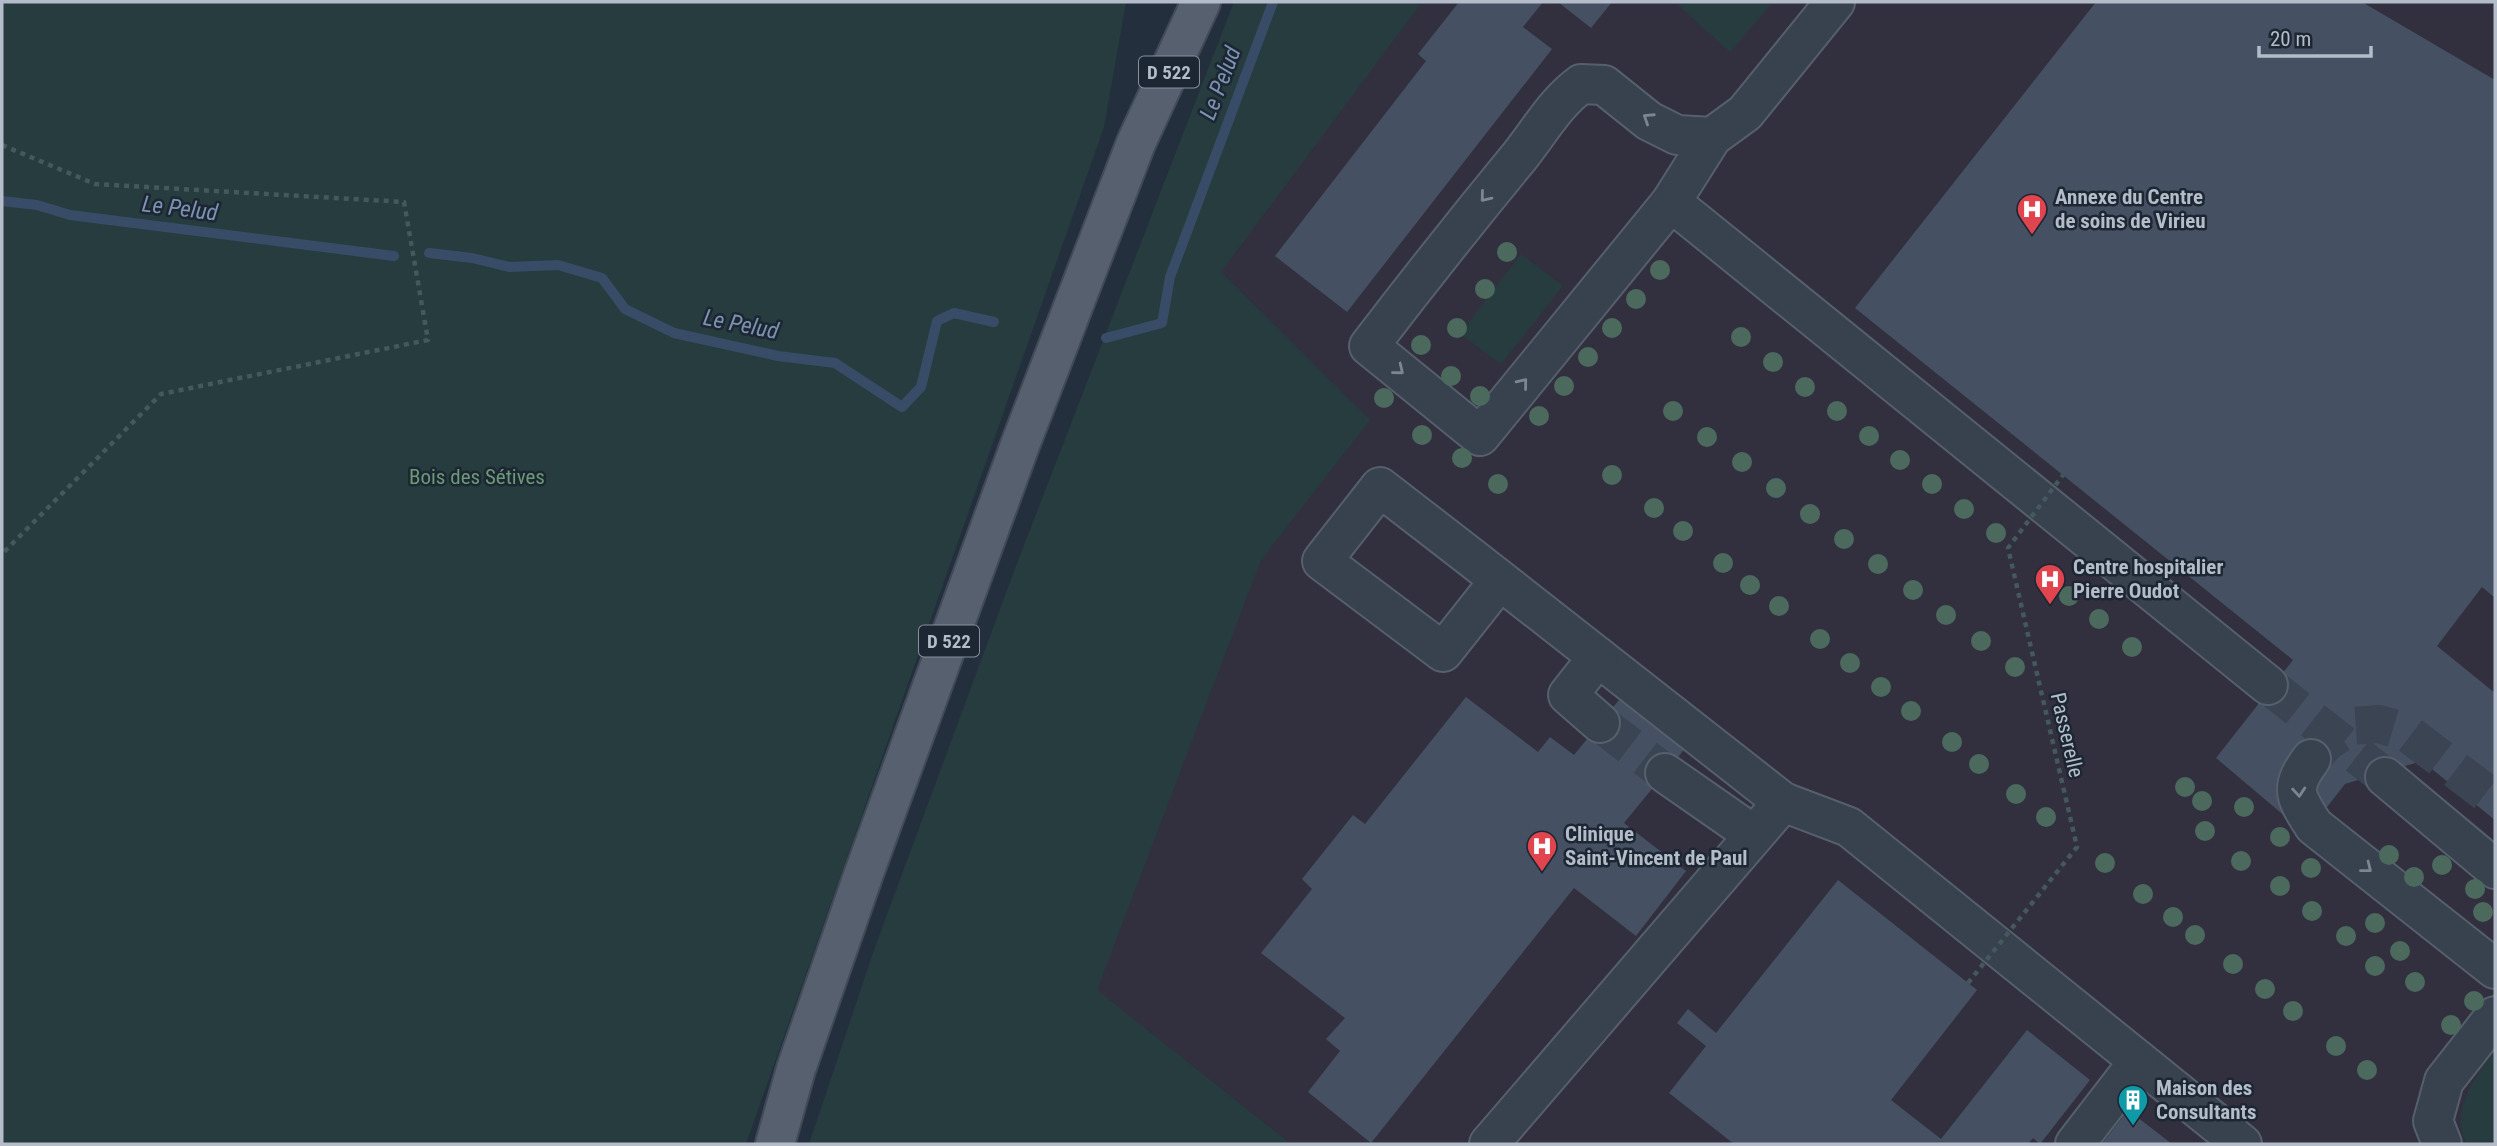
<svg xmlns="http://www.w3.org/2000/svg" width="2497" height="1146" viewBox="0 0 2497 1146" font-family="'Roboto Condensed',sans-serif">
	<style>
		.medical { fill: #32303f }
		.green { fill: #263c3f }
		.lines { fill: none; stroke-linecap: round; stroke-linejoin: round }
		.stream { stroke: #394c67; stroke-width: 10 }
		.building { fill: #455162 }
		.minor-tunnel { stroke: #3a4453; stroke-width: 38; stroke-dasharray: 38 19; stroke-linecap: butt }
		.minor-casing { stroke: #565f6c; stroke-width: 42 }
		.major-casing { stroke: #414a57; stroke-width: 42 }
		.path { stroke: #44595c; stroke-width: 4.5; stroke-dasharray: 5 5; stroke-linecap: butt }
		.minor { stroke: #38414e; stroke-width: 38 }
		.major { stroke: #56606e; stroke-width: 38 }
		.path-bridge { stroke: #44595c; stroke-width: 4.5; stroke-dasharray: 5 5; stroke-linecap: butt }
		.tree { fill: #4b6a5d }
		.oneway { stroke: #7c8592 }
		.labels { text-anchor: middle; stroke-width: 5; stroke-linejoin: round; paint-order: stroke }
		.shield { fill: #1d2633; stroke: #878f9c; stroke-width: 2 }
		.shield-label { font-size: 19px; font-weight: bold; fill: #b4bcc9 }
		.poi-label { font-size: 21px; font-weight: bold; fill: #b4bcc9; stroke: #1d2633; text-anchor: start }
		.park-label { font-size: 21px; fill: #6b9a76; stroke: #1d2633 }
		.street-label { font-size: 21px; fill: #b4bcc9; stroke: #1d2633 }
		.water-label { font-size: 23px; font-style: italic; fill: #7c92b1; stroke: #1d2633 }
	</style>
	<rect width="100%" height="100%" fill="#242f3e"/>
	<!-- medical -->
	<path class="medical" d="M1280,2H2495V1144H1291L1096,990L1195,731L1127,372Z"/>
	<!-- green -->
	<g class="green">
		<path d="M2,2H1126L1104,127L746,1144H2Z"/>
		<path d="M1234,2H1422L1221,272L1370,420L1261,560L1097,990L1291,1144H809L875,947L1016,566Z"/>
		<path d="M1675,2H1773L1730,52Z"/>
		<path d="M1521,254L1563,286L1501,364L1460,334Z"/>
		<path d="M2495,1051V1144H2467C2449,1110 2475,1078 2495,1051Z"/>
	</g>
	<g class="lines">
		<!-- stream -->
		<g class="stream">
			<path d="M2,201L37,205L70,215L394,256"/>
			<path d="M429,253L472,258L509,267L558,265L602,278L625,309L674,333L778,356L835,363L902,407L921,387L937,321L954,313L994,322"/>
			<path d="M1106,338L1162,323L1170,277L1273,2"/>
		</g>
	</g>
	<!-- building -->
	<g class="building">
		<path d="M1459,2H1543L1523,27L1552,49L1347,312L1275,256L1426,61L1418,54Z"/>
		<path d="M1558,2H1612L1591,28Z"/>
		<path d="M2096,2H2362L2495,80V598L2482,587L2437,646L2495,693V820L2422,761L2345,784L2306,834L2216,758L2293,660L1855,308Z"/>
		<path d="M1623,695L1687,746L1624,823L1686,871L1636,936L1574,888L1371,1143L1308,1092L1340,1051L1326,1039L1345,1018L1261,953L1312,889L1302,879L1353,815L1365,824L1466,697L1538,752L1550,737L1574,755Z"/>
		<path d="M1838,880L1977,990L1891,1100L1941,1139L2027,1030L2090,1080L2040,1144L2033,1138L2028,1144H1734L1669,1093L1706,1046L1677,1023L1688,1009L1716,1033Z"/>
		<path d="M2128,1110L2172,1144H2102Z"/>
	</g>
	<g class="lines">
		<!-- minor-tunnel -->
		<g class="minor-tunnel">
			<path d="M2268,685L2385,777"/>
			<path d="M1600,723L1665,773"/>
			<path d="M2311,759L2327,742L2351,726L2379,724L2406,732L2495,800"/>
		</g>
		<!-- minor casing -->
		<g class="minor-casing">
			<g id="minor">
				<path d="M1712,137L1677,135L1649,121L1604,85L1581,84C1554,104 1540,131 1519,157C1468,219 1418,282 1369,346L1480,436L1671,202L1712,137L1745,113L1835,2"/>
				<path d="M1671,202L2268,685"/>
				<path d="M1500,580L1443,652L1322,561L1380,487C1515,591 1649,696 1783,802"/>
				<path d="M1598,657L1568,695L1600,723"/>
				<path d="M2311,759C2289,789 2295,796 2314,826L2495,969"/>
				<path d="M1665,773L1754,835"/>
				<path d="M2385,777L2495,869"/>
				<path d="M1489,1144L1783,802L1849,827L2242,1144"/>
				<path d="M2075,1144L2139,1061"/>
				<path d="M2442,1144L2433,1121L2444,1081L2495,1016"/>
			</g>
		</g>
		<!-- major casing -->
		<g class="major-casing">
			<path id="major" d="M775,1144L796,1069L864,873L1020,445L1136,143L1201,2"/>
		</g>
		<!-- path -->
		<path class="path" d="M2,145L95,184L404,202L428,340L161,394L2,554"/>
		<!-- minor -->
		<use href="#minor" class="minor"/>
		<!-- major -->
		<use href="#major" class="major"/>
		<!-- path-bridge -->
		<path class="path-bridge" d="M1968,983L2077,847L2008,548L2063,475"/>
	</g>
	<!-- trees -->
	<g class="tree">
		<circle cx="1507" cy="252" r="10"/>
		<circle cx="1660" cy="270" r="10"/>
		<circle cx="1485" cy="289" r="10"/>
		<circle cx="1636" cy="299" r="10"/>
		<circle cx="1457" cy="328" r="10"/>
		<circle cx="1612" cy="328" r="10"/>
		<circle cx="1741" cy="337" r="10"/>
		<circle cx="1421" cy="345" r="10"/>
		<circle cx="1588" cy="357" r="10"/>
		<circle cx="1773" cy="362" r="10"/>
		<circle cx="1451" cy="376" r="10"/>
		<circle cx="1564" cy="386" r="10"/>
		<circle cx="1805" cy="387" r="10"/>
		<circle cx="1480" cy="396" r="10"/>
		<circle cx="1384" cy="398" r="10"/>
		<circle cx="1673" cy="411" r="10"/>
		<circle cx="1837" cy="411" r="10"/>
		<circle cx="1539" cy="416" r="10"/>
		<circle cx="1422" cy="435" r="10"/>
		<circle cx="1869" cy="436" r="10"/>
		<circle cx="1707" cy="437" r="10"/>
		<circle cx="1462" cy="458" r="10"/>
		<circle cx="1900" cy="460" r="10"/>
		<circle cx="1742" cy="462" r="10"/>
		<circle cx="1612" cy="475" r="10"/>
		<circle cx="1498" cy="484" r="10"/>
		<circle cx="1932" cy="484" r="10"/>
		<circle cx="1776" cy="488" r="10"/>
		<circle cx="1654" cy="508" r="10"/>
		<circle cx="1964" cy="509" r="10"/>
		<circle cx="1810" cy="514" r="10"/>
		<circle cx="1683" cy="531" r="10"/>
		<circle cx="1996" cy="533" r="10"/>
		<circle cx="1844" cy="539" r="10"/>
		<circle cx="1723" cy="563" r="10"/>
		<circle cx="1878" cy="564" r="10"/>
		<circle cx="1750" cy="585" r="10"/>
		<circle cx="1913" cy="590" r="10"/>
		<circle cx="2069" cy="596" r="10"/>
		<circle cx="1779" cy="606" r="10"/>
		<circle cx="1946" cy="615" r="10"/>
		<circle cx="2099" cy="619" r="10"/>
		<circle cx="1820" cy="639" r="10"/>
		<circle cx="1981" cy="641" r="10"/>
		<circle cx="2132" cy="647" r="10"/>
		<circle cx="1850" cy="663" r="10"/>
		<circle cx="2015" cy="667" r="10"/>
		<circle cx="1881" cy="687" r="10"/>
		<circle cx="1911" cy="711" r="10"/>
		<circle cx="1952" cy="742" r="10"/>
		<circle cx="1979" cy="764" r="10"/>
		<circle cx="2185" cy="787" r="10"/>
		<circle cx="2016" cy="794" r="10"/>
		<circle cx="2202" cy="801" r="10"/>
		<circle cx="2244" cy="807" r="10"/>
		<circle cx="2046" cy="817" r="10"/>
		<circle cx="2205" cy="831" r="10"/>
		<circle cx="2280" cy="837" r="10"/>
		<circle cx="2389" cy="855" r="10"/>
		<circle cx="2241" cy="861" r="10"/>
		<circle cx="2105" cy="863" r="10"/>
		<circle cx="2442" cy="865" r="10"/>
		<circle cx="2311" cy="868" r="10"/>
		<circle cx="2414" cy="877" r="10"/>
		<circle cx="2280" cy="886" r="10"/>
		<circle cx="2475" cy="889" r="10"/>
		<circle cx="2143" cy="894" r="10"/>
		<circle cx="2312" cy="911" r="10"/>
		<circle cx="2483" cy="912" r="10"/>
		<circle cx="2173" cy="917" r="10"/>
		<circle cx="2375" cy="923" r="10"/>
		<circle cx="2195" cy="935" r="10"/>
		<circle cx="2346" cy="936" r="10"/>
		<circle cx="2400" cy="951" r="10"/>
		<circle cx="2233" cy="964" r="10"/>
		<circle cx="2375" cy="966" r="10"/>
		<circle cx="2415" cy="982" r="10"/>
		<circle cx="2265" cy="989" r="10"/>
		<circle cx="2474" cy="1001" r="10"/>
		<circle cx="2293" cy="1011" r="10"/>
		<circle cx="2451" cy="1025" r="10"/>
		<circle cx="2336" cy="1046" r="10"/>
		<circle cx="2367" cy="1070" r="10"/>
	</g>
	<!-- one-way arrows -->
	<defs><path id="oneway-chevron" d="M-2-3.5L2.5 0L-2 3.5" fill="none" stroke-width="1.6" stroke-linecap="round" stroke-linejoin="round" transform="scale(1.75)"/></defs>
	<g class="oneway">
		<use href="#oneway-chevron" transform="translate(1648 118) rotate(-147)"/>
		<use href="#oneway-chevron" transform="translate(1485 197) rotate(129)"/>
		<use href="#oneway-chevron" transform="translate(1399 370) rotate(39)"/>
		<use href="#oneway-chevron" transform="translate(1523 383) rotate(-51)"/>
		<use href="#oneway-chevron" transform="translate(2299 792) rotate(85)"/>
		<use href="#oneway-chevron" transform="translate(2367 868) rotate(38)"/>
	</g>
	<!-- icons -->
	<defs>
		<g id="hospital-pin" transform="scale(1.575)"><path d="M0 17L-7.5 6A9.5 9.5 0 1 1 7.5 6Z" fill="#e0444e" stroke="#1d2633"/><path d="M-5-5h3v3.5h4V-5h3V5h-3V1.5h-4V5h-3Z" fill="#fff"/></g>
		<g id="building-pin" transform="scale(1.575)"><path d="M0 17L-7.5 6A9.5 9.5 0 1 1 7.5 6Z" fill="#0f9aa8" stroke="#1d2633"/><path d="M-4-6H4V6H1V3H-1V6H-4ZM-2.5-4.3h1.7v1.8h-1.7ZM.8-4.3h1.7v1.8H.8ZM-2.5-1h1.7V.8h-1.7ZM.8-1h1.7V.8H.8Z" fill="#fff"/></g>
	</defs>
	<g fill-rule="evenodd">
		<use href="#hospital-pin" x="2032" y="209"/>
		<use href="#hospital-pin" x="2050" y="579"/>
		<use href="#hospital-pin" x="1542" y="846"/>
		<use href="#building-pin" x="2133" y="1100"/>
	</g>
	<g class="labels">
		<!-- shield labels -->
		<g class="shield">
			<rect x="1139" y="56.5" width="60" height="31" rx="5"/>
			<rect x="919" y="625.5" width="60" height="31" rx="5"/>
		</g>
		<g class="shield-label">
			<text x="1169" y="79">D 522</text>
			<text x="949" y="648">D 522</text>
		</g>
		<!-- poi labels -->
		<g class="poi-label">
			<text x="2055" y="204">Annexe du Centre<tspan x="2055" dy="24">de soins de Virieu</tspan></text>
			<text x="2073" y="574">Centre hospitalier<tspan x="2073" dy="24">Pierre Oudot</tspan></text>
			<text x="1565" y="841">Clinique<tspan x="1565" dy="24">Saint-Vincent de Paul</tspan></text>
			<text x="2156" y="1095">Maison des<tspan x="2156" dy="24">Consultants</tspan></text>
		</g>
		<!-- park labels -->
		<g class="park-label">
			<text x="477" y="484">Bois des Sétives</text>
		</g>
		<!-- street labels -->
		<g class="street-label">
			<text transform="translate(2067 735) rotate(77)" y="7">Passerelle</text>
		</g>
		<!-- water labels -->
		<g class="water-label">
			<text transform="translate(1220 83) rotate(-69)" y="8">Le Pelud</text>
			<text transform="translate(180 208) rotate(7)" y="8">Le Pelud</text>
			<text transform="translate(741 324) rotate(11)" y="8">Le Pelud</text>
		</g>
	</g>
	<!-- border -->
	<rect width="2497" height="1146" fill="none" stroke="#b4bcc9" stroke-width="7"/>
	<!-- scale -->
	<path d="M2259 46v10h112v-10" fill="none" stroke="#b4bcc9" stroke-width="3.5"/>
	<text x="2270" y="46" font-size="21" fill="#b4bcc9" stroke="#1d2633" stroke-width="5" paint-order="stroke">20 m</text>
</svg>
